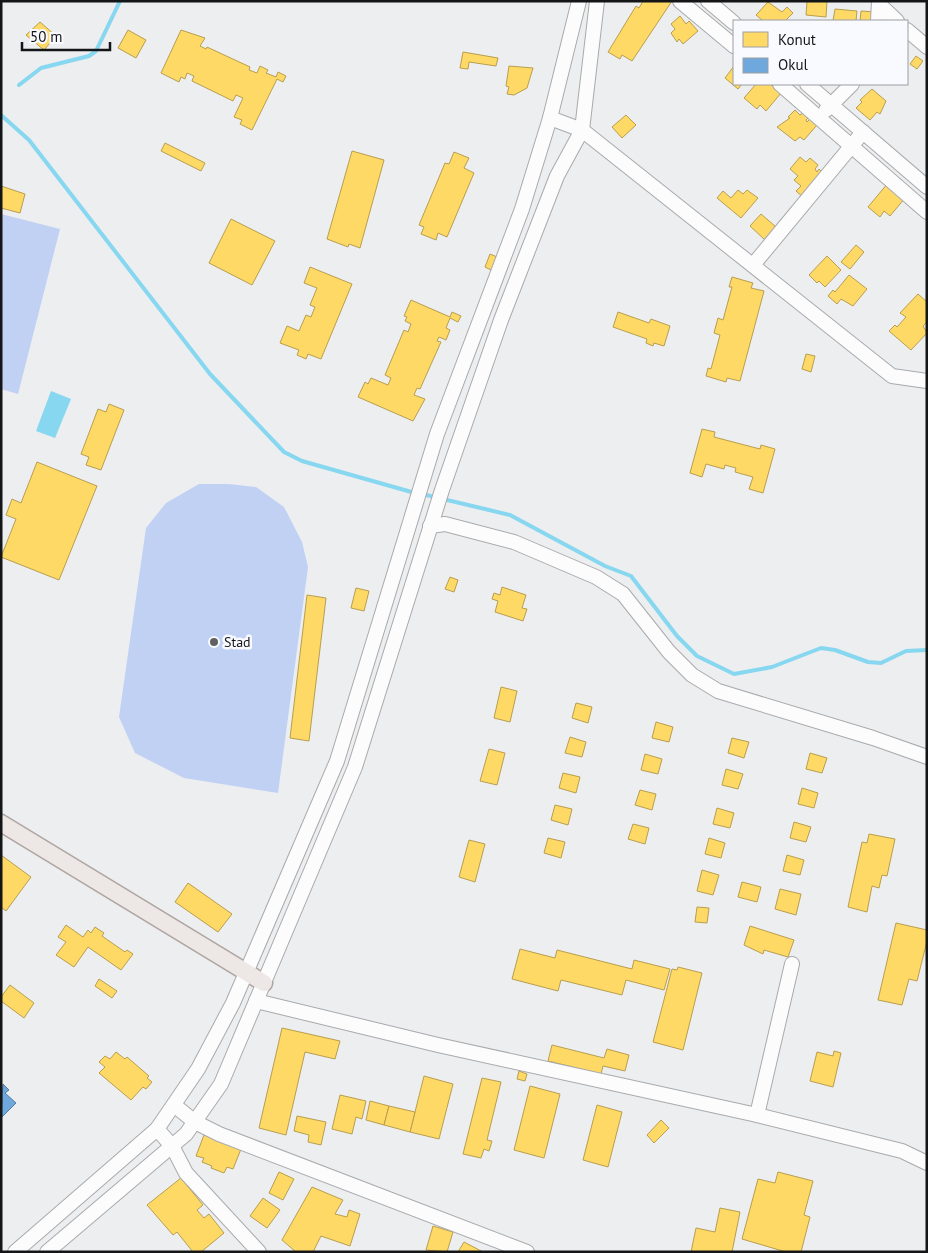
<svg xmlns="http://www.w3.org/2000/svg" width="928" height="1253" viewBox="0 0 928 1253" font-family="'PT Sans',sans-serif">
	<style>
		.green { fill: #c0d1f4 }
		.water { fill: #86d7ef }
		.homes { fill: #ffd966; stroke: #b89e4e }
		.schools { fill: #6fa8dc; stroke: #547ca1 }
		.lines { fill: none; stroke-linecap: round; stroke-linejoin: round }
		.stream { stroke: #86d7ef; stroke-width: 4 }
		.minor-casing { stroke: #a9aaac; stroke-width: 16 }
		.major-casing { stroke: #afa5a1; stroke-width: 19 }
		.minor { stroke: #fcfcfd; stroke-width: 14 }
		.major { stroke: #ede7e5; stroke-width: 16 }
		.poi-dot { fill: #606163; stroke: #f8faff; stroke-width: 2 }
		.labels { text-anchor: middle; stroke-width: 5; stroke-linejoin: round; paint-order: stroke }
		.poi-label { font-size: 14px; fill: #141517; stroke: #f8faff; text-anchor: start }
	</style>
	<rect width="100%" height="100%" fill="#eceef0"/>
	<!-- green -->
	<g class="green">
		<path d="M1,214L60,229L18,394L1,389Z"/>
		<path d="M199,484H228L256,487L284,507L302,542L308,567L278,793L184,778L135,753L119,717L146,528L166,503Z"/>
	</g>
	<!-- water -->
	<path class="water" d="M51,391L71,399L55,438L36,431Z"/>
	<!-- homes -->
	<g class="homes">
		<path d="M643,1H672L632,61L622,55L620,59L608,52L636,6L639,8Z"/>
		<path d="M807,1H827L826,17L806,15Z"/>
		<path d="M768,2L782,12L787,7L793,13L785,21H763L756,15Z"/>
		<path d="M835,9L857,11L856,21H833Z"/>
		<path d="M861,11L875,12L874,21H860Z"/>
		<path d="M680,16L686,24L689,21L698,31L683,44L679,39L677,42L671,33L675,29L671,24Z"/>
		<path d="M40,22L56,36L44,50L26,35Z"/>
		<path d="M128,30L146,40L136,58L118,48Z"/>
		<path d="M181,30L205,38L200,46L206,49L207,47L250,67L249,70L257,73L260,66L268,70L266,73L276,77L278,72L286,76L283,82L277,79L252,130L240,124L242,120L234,117L243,98L236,95L233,101L192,81L194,76L187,73L185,79L181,77L179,82L161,73Z"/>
		<path d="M463,52L498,58L496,66L469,62L468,69L460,68Z"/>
		<path d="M916,56L923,61L917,69L910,64Z"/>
		<path d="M509,66L533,68L527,88L514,95L507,94L509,87L506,86Z"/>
		<path d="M734,66V84H742L738,89L725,78Z"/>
		<path d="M756,84H770L781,93L766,111L760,105L757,109L744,98Z"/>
		<path d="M872,89L886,101L880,114L877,112L870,120L856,108L862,102L860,100Z"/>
		<path d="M795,110L800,115L803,113L808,118L806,120L807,122L811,118L817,125L804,140L800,137L795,141L777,127L790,118L788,117Z"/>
		<path d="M626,115L636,125L622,138L612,127Z"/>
		<path d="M165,143L205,163L201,171L161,151Z"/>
		<path d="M352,151L384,160L360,248L349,244L348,247L327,239Z"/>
		<path d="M454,152L469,158L464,168L474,173L447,237L438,233L436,240L421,234L424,227L419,225L445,163L449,164Z"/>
		<path d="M800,157L806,162L810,158L818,165L815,169L817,172L819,169L823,173L804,198L796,191L801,186L794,180L798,176L790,169Z"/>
		<path d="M888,183L905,198L890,216L884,211L880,217L868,207Z"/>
		<path d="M1,186L25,194L20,213L1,208Z"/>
		<path d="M738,190L743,194L747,190L758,198L741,218L717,198L723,191L731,198Z"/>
		<path d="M761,214L776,227L765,240L750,226Z"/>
		<path d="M231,219L275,241L252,285L209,263Z"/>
		<path d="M856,245L864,252L850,269L841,262Z"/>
		<path d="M490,254L497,257L491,270L485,267Z"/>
		<path d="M827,256L841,270L825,287L819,281L817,283L809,275Z"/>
		<path d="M310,267L352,284L321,359L308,354L306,359L297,355L299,350L280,343L287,326L299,331L306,315L311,317L315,307L310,305L317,288L304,283Z"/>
		<path d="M849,275L867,289L853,306L841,299L837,304L828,296L833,290L835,292Z"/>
		<path d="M732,277L753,283L751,288L764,291L740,381L727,378L726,382L706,376L708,368L711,369L720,335L714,333L718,318L723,320L732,287H729Z"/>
		<path d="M918,294L927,302V322L923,326L927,333L911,350L889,331L895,325L897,327L906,317L900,313Z"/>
		<path d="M411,300L450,317L452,312L461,316L458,322L450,318L446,328L450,330L446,340L439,337L437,341L441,342L420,389L417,388L414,395L425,399L413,421L358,397L365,382L368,384L371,378L388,385L391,378L385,375L404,330L408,332L411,324L405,321L407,317L404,316Z"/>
		<path d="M618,312L649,323L651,319L670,326L664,346L654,343L653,346L646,343L647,339L613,327Z"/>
		<path d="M806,354L815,356L811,372L802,369Z"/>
		<path d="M109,404L124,410L101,470L86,465L89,457L81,454L98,409L106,412Z"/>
		<path d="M702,429L715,432L714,437L760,449L761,445L775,449L763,493L749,489L753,477L735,472L736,468L725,465L724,469L706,464L702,477L690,473Z"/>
		<path d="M37,462L97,486L59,580L1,557L16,519L6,515L12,499L21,503Z"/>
		<path d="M450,577L458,580L454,592L445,589Z"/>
		<path d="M502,587L526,595L522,608L527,609L523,621L495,612L498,601L492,599L494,593L500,595Z"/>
		<path d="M356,588L369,591L364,611L351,608Z"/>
		<path d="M307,595L326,598L309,741L290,738Z"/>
		<path d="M501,687L517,691L510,722L494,718Z"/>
		<path d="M576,703L592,707L588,723L572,718Z"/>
		<path d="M656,722L673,727L669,742L652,738Z"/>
		<path d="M570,737L586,742L582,757L565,753Z"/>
		<path d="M732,738L749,742L744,758L728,753Z"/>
		<path d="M489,749L505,753L497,785L480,781Z"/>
		<path d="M810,753L827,758L822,773L806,769Z"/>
		<path d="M645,754L662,759L658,774L641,770Z"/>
		<path d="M726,769L743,774L738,789L722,785Z"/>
		<path d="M563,773L580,777L576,793L559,788Z"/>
		<path d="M802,788L818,793L814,808L798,804Z"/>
		<path d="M640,790L656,794L652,810L635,805Z"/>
		<path d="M555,805L572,809L568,825L551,820Z"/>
		<path d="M717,808L734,813L730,828L713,824Z"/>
		<path d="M794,822L811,827L806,842L790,838Z"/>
		<path d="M633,824L649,828L645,844L628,839Z"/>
		<path d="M869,834L895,839L887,876L882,875L879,888L872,886L867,912L848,907L862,842L867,843Z"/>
		<path d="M548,838L565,842L561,858L544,853Z"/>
		<path d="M709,838L725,843L721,858L705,854Z"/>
		<path d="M469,840L485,844L475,882L459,877Z"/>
		<path d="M1,855L31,877L6,911L1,907Z"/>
		<path d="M787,855L804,860L800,875L783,871Z"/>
		<path d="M702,870L719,875L713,895L697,891Z"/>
		<path d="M742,882L761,887L757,902L738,897Z"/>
		<path d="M188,883L232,914L218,932L175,902Z"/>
		<path d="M780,889L801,894L796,915L775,909Z"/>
		<path d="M697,907L709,908L707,923L695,922Z"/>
		<path d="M896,923L927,930V941L917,981L909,979L902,1005L878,1000Z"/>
		<path d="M66,925L83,937L88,930L91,933L95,927L104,933L102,936L125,952L127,950L133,954L121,970L88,947L74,967L56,955L66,942L58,937Z"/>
		<path d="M750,926L794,940L788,957L764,950L763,954L744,945Z"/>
		<path d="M520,949L555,958L557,950L632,969L634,960L670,969L664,990L626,980L622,995L561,980L558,991L512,979Z"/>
		<path d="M678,967L702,973L683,1050L653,1042L672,969L677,970Z"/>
		<path d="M99,979L117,991L112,998L95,986Z"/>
		<path d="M10,985L34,1003L24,1018L1,1001V997Z"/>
		<path d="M282,1028L340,1041L335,1059L305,1052L286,1135L259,1128Z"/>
		<path d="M552,1045L604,1058L607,1049L629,1055L625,1071L603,1066L601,1074L548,1061Z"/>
		<path d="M834,1051L841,1053L833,1087L810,1081L817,1052L833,1056Z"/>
		<path d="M116,1052L125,1059L127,1057L149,1076L147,1078L152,1082L146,1089L143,1087L131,1100L99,1073L105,1067L99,1062L105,1056L110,1059Z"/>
		<path d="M519,1071L527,1074L525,1081L517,1079Z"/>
		<path d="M424,1076L453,1084L439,1139L410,1132Z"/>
		<path d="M482,1078L501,1082L487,1140L492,1141L489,1151L484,1149L481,1158L463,1154Z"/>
		<path d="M530,1086L560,1094L544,1158L514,1150Z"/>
		<path d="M340,1095L366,1101L362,1119L356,1117L352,1134L332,1129Z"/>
		<path d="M370,1101L389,1106L384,1125L366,1120Z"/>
		<path d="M597,1105L622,1112L608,1167L583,1160Z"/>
		<path d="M389,1106L415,1112L410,1132L384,1125Z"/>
		<path d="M297,1116L326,1122L321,1145L308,1142L309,1135L294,1131Z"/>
		<path d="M661,1120L669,1128L654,1143L647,1135Z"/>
		<path d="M204,1135L241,1149L233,1169L227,1167L224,1173L211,1168L212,1166L202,1162L204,1158L196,1156Z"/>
		<path d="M279,1172L294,1179L283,1200L269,1193Z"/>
		<path d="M778,1172L813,1181L804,1215L810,1217L801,1252H786L742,1239L758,1179L775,1183Z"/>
		<path d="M181,1178L203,1205L197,1210L204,1218L209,1214L224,1233L201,1252H193L177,1232L173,1235L147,1205Z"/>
		<path d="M312,1187L343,1200L335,1214L347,1217L349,1210L360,1214L350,1246L321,1236L313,1252H296L282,1240Z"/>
		<path d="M263,1198L280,1210L267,1228L250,1216Z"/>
		<path d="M720,1208L740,1212L732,1252H691L696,1228L715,1232Z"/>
		<path d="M433,1226L453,1232L447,1252L426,1250Z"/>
		<path d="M464,1242L483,1252H458Z"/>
	</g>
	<!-- schools -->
	<path class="schools" d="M3,1084L9,1090L5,1093L16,1103L1,1118Z"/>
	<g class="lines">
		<!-- stream -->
		<g class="stream">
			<path d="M19,85L41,68L89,56L96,51L120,1"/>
			<path d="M1,115L29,140L210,374L284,452L302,461L415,493"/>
			<path d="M422,494L510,515L605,566L631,576L677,636L697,656L734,674L772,667L821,648L835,650L868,662L881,663L906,651L927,650"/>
		</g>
		<!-- minor casing -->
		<g class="minor-casing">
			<g id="minor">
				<path d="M680,1L734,46"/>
				<path d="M708,1L734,23"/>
				<path d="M879,4L897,21"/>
				<path d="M878,21L879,1"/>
				<path d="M907,30L927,47"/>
				<path d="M780,84L927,212"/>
				<path d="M807,84L927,187"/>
				<path d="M826,110L852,84"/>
				<path d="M550,118L582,130L892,376L927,381"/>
				<path d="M753,265L863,132"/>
				<path d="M430,526L445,524L514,542L596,577L623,594L669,652L692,675L718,691L873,738L927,757"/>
				<path d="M256,1001L438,1045L757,1115L902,1151L927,1163"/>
				<path d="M174,1105L195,1122L219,1134L527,1252"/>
				<path d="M757,1115L792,964"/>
				<path d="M157,1129L172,1146L186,1173L259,1252"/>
				<path d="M15,1252L157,1129L198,1069L233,1003L337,761L437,434L522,209L550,118L579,1"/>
				<path d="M47,1252L186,1134L221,1084L355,767L442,490L501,320L557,176L582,130L597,1"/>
			</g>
		</g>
		<!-- major casing -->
		<g class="major-casing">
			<path id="major" d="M1,823L264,983"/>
		</g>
		<!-- minor -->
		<use href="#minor" class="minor"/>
		<!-- major -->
		<use href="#major" class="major"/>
	</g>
	<!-- markers -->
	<circle class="poi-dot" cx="214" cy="642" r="5"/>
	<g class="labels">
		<!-- poi labels -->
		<g class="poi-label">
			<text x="224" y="647">Stad</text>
		</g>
	</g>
	<!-- border -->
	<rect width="928" height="1253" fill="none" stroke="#141517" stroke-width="5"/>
	<!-- legend -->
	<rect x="733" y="20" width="175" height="65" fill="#f8faff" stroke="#9d9ea2"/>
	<rect x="743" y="32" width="25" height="15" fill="#ffd966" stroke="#9d9ea2"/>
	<text x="778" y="45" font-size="15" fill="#141517">Konut</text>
	<rect x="743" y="58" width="25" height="15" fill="#6fa8dc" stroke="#9d9ea2"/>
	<text x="778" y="70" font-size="15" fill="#141517">Okul</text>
	<!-- scale -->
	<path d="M22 42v8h88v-8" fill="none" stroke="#141517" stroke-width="2.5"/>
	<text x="30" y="42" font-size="15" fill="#141517" stroke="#f8faff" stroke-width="4" paint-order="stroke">50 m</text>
</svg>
